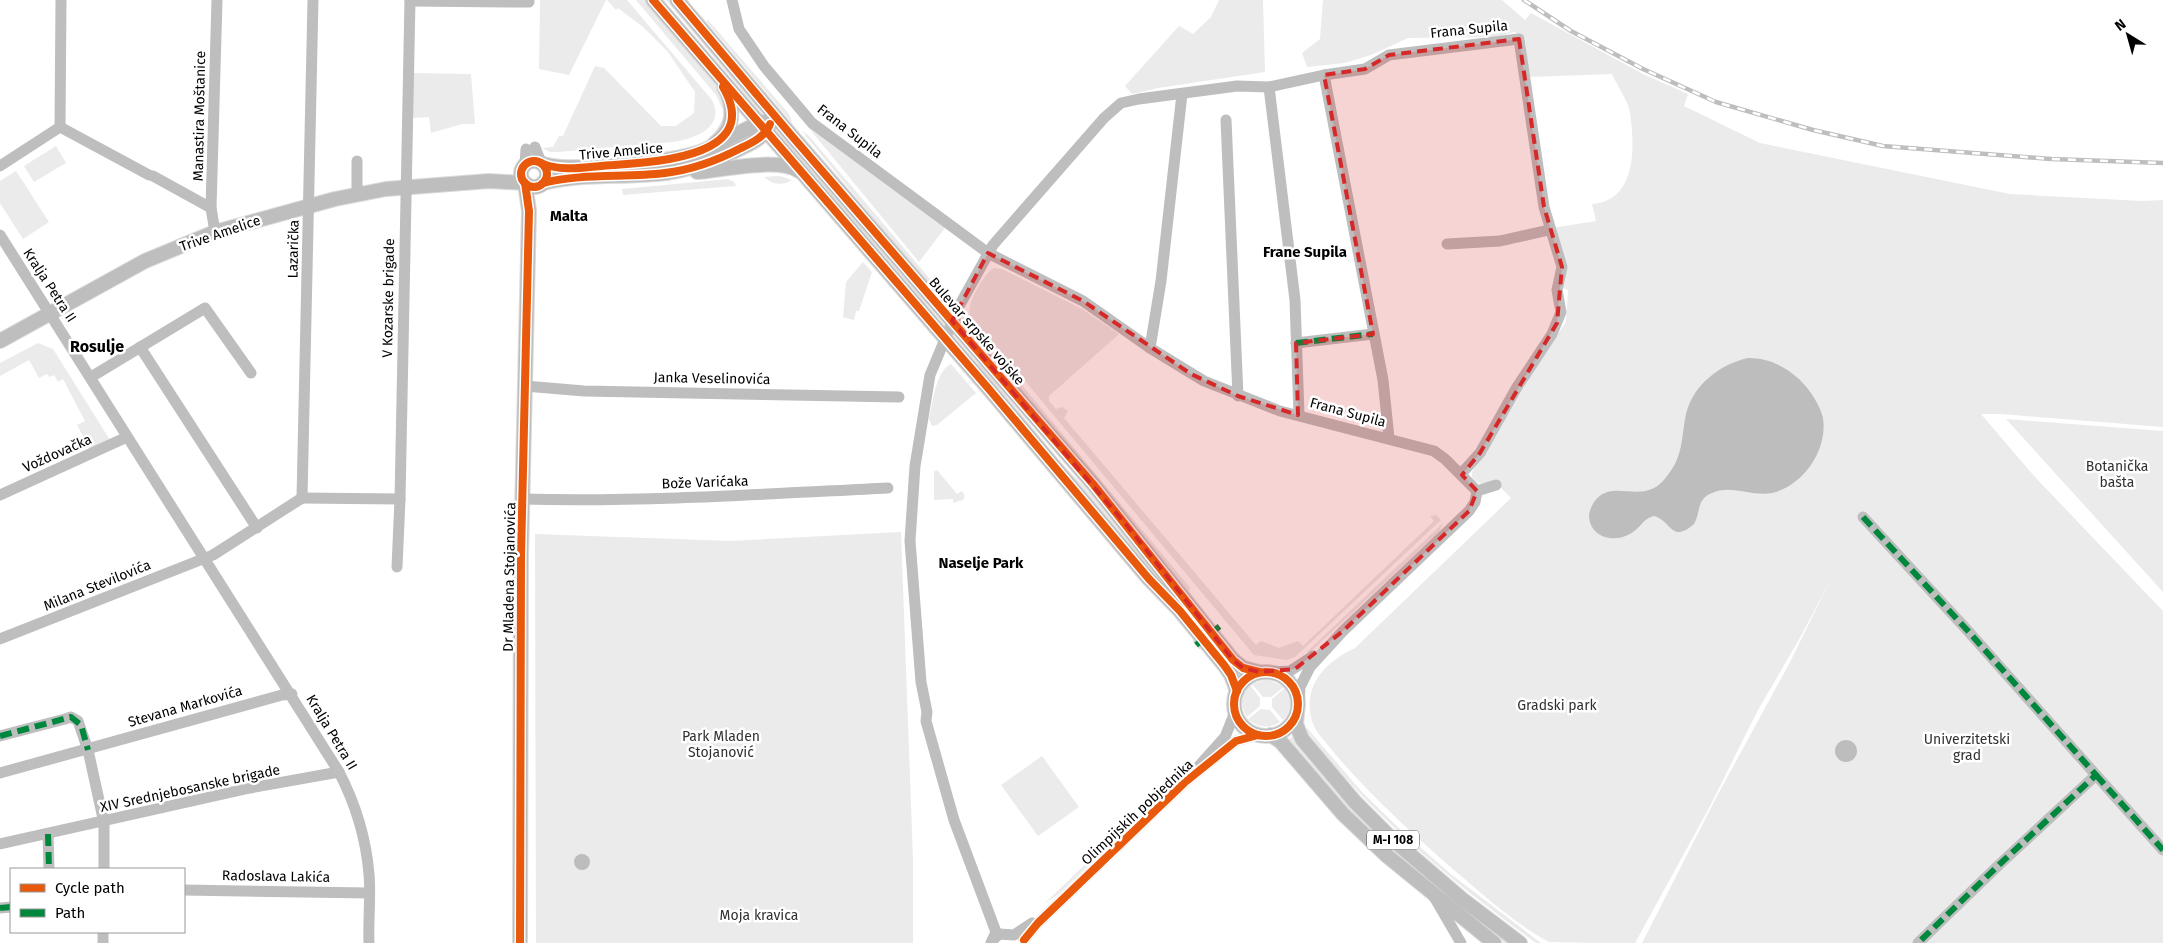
<svg xmlns="http://www.w3.org/2000/svg" width="2163" height="943" viewBox="0 0 2163 943" font-family="'Fira Sans',sans-serif">
	<style>
		.green { fill: #ebebeb }
		.water { fill: #bdbdbd }
		.lines { fill: none; stroke-linecap: round; stroke-linejoin: round }
		.minor-tunnel { stroke: #d9d9d9; stroke-width: 11; stroke-dasharray: 11 5.5; stroke-linecap: butt }
		.major-casing { stroke: #dbdbdb; stroke-width: 16 }
		.minor { stroke: #bebebe; stroke-width: 11 }
		.major { stroke: #bebebe; stroke-width: 14 }
		.rail-casing { stroke: #bebebe; stroke-width: 4.5 }
		.rail { stroke: #fff; stroke-width: 2.5; stroke-dasharray: 8; stroke-linecap: butt }
		.quiet { stroke: #00873e; stroke-width: 6; stroke-dasharray: 12 6; stroke-linecap: butt }
		.cycleway-casing { stroke: #fff; stroke-width: 11 }
		.cycleway { stroke: #e8590c; stroke-width: 8 }
		.marked { fill: #d62828; fill-opacity: 0.2; stroke: #d62828; stroke-width: 4; stroke-dasharray: 10 6; stroke-linejoin: round }
		.labels { text-anchor: middle; stroke-width: 5; stroke-linejoin: round; paint-order: stroke }
		.shield { fill: #fff; stroke: #4c4c4c; stroke-width: 1 }
		.shield-label { font-size: 12px; font-weight: bold; fill: #000 }
		.street-label { font-size: 14px; fill: #000; stroke: #fff }
		.park-label { font-size: 14px; fill: #313131; stroke: #fff }
		.neighbourhood-label { font-size: 15px; font-weight: bold; fill: #000; stroke: #fff }
		.quarter-label { font-size: 16px; font-weight: bold; fill: #000; stroke: #fff }
	</style>
	<rect width="100%" height="100%" fill="#fff"/>
	<!-- green -->
	<g class="green">
		<path d="M540,0H606L569,75L539,69Z"/>
		<path d="M607,0H627L712,100C726,127 695,139 673,142L558,152H550L542,148L553,147L559,136H563L595,66L604,68L661,126H676L694,113L695,92L668,52L643,27L618,8L616,10Z"/>
		<path d="M636,0H646L713,77L721,88L727,111L723,110L716,95Z"/>
		<path d="M666,0H674L761,108H757Z"/>
		<path d="M1219,0H1263L1265,72L1158,88L1132,94L1125,86L1179,26L1193,34L1211,17Z"/>
		<path d="M1323,0H1502L1525,20L1531,13L1643,74L1688,94L1684,106L1760,143L2010,194L2142,201L2163,200V427L2001,414H1981L2034,476L2163,611V943H1642L1716,798L1789,664L1830,581L1801,636L1758,710L1709,808L1635,943C1620,943 1558,943 1549,942C1517,925 1488,899 1461,876C1415,836 1370,796 1331,749C1325,741 1315,732 1312,721C1302,686 1325,662 1355,648L1511,498L1494,481C1485,484 1478,486 1472,477V472L1527,380L1566,322L1568,290L1561,287L1552,228L1596,221L1592,204C1637,201 1635,146 1630,113C1628,100 1617,86 1612,74L1529,77L1525,38L1514,32L1498,37L1408,38L1371,55L1345,63L1307,67L1302,53L1320,39Z"/>
		<path d="M708,20L789,114L793,124L706,21Z"/>
		<path d="M412,73L471,74L475,124H462L431,133L429,117L412,118Z"/>
		<path d="M722,120H725C723,127 716,138 710,142C683,158 613,158 580,161L582,157L589,156C618,154 685,155 708,139C714,134 718,127 722,120Z"/>
		<path d="M808,127L945,228L919,262Z"/>
		<path d="M801,130L809,136L947,299L940,297L933,291Z"/>
		<path d="M788,140L928,304L927,305L786,142Z"/>
		<path d="M56,146L66,163L34,182L24,166Z"/>
		<path d="M16,171L49,222L23,239L0,203V181Z"/>
		<path d="M780,176L792,180C782,186 773,185 764,177Z"/>
		<path d="M728,179L734,182L736,186L623,195L622,189Z"/>
		<path d="M863,262L872,272L859,311H856L854,320L843,317L846,282Z"/>
		<path d="M994,268L1002,269L1082,309L1119,334L1049,396V401L1056,409L1062,407L1068,411L1064,418L1256,645L1261,641L1279,648L1298,641L1303,646L1434,521L1430,516L1436,515L1441,520L1295,657L1286,660L1254,655L970,315C966,305 984,273 994,268Z"/>
		<path d="M38,343L53,349L110,440L90,449L77,425L85,421L63,379L58,382L54,375L49,377L47,374L39,378L29,360L0,376V363Z"/>
		<path d="M991,353L997,355L1187,584L1190,588L1189,592Z"/>
		<path d="M979,363L1062,464L1093,495L1176,593L1162,584L977,365Z"/>
		<path d="M951,364L976,393L937,425L932,426L929,419C933,403 935,372 951,364Z"/>
		<path d="M2006,419L2163,431V592Z"/>
		<path d="M937,470L957,494L962,491L965,496L963,500L953,503V499L934,500V471Z"/>
		<path d="M1443,523L1439,532L1309,653L1307,652Z"/>
		<path d="M901,532L913,859V943H536L535,534L731,541Z"/>
		<path d="M1268,679L1284,687L1271,697H1263L1252,684Z"/>
		<path d="M1250,685L1260,698V706L1247,717C1240,706 1240,695 1250,685Z"/>
		<path d="M1285,688C1292,699 1292,711 1283,720L1272,707V699Z"/>
		<path d="M1261,709L1270,710L1280,722C1269,729 1258,728 1248,719Z"/>
		<path d="M1307,728L1362,792L1402,831L1452,875L1541,943H1536C1451,881 1370,815 1306,730Z"/>
		<path d="M1293,736L1300,747L1511,943H1503L1452,904L1353,817L1287,740Z"/>
		<path d="M1042,756L1079,807L1038,836L1001,785Z"/>
		<path d="M1121,830V834L1059,894L1044,904Z"/>
	</g>
	<!-- water -->
	<g class="water">
		<path d="M1748,358C1768,358 1785,366 1799,379C1809,389 1820,404 1823,418C1828,450 1803,486 1772,493C1752,497 1731,484 1712,493C1696,499 1701,512 1694,524C1671,544 1672,521 1654,516C1643,518 1640,529 1630,534C1614,543 1591,538 1589,517C1589,512 1591,507 1594,502C1610,480 1633,499 1654,488C1661,485 1668,475 1672,469C1683,453 1682,432 1686,414C1693,385 1720,364 1748,358Z"/>
		<circle cx="1846" cy="751" r="11"/>
		<circle cx="582" cy="862" r="8"/>
	</g>
	<g class="lines">
		<!-- minor-tunnel -->
		<path class="minor-tunnel" d="M1196,645L1220,626"/>
		<!-- major casing -->
		<g class="major-casing">
			<g id="major">
				<path d="M653,0L988,388L1149,579L1180,611L1224,665L1231,675L1237,691"/>
				<path d="M677,0L791,135L1093,484L1233,660L1243,668L1259,672"/>
				<path d="M715,143C735,129 735,107 724,87"/>
				<circle cx="534" cy="174" r="13"/>
				<path d="M541,163C565,174 677,162 703,151C718,145 757,121 769,121"/>
				<path d="M697,172C723,170 778,157 799,171"/>
				<path d="M543,183C583,173 625,178 666,173C693,169 719,159 743,147C754,142 767,135 770,122"/>
				<path d="M0,341L145,261L215,232L335,199L386,189L489,181L525,183L529,211L521,556L520,943"/>
				<circle cx="1266" cy="704" r="32"/>
				<path d="M1297,713L1296,724L1302,739L1355,802L1392,839L1462,899L1520,943"/>
				<path d="M1271,735L1281,742L1343,814L1386,855L1494,943"/>
			</g>
		</g>
		<!-- minor -->
		<g class="minor">
			<path d="M732,0L739,29L764,66L812,123L988,253L1083,301L1150,348L1204,381L1280,411L1434,451L1445,459L1477,491L1496,485"/>
			<path d="M410,1L518,2H529V0"/>
			<path d="M1324,75L1365,69L1389,55L1519,39L1544,207L1562,267L1557,290L1561,312L1552,334L1517,387L1480,453L1461,474"/>
			<path d="M1226,120L1238,396"/>
			<path d="M60,127L149,175"/>
			<path d="M535,147L541,163"/>
			<path d="M357,161V194"/>
			<path d="M525,165L526,149"/>
			<path d="M0,166L60,127L61,0"/>
			<path d="M153,176L211,208"/>
			<path d="M215,232L211,208L217,0"/>
			<path d="M0,235L339,772C355,803 366,838 369,874C371,895 368,921 369,943"/>
			<path d="M1447,244L1500,241L1549,230"/>
			<path d="M1296,343L1373,334"/>
			<path d="M140,347L257,528"/>
			<path d="M1150,348L1161,281L1182,94"/>
			<path d="M91,377L205,308L251,373"/>
			<path d="M525,386L584,391L899,397"/>
			<path d="M1299,415L1295,300L1269,87L1324,75L1383,380L1389,438"/>
			<path d="M0,495L127,437"/>
			<path d="M302,498L400,499L410,0"/>
			<path d="M302,498L313,0"/>
			<path d="M522,499C644,502 766,494 888,488"/>
			<path d="M1863,517L1968,631L2096,775L2002,862L1918,943"/>
			<path d="M397,567L400,499"/>
			<path d="M0,639L213,555L302,498"/>
			<path d="M1272,672L1290,671L1313,656"/>
			<path d="M1299,705L1300,687L1310,667L1343,631L1469,511L1475,502L1477,491"/>
			<path d="M0,736L65,719L71,717L78,721L88,750L104,823V869"/>
			<path d="M1199,766L1225,737L1235,712"/>
			<path d="M0,773L282,695L292,694"/>
			<path d="M2096,775L2163,850"/>
			<path d="M48,834L49,869"/>
			<path d="M0,844L250,788L339,772"/>
			<path d="M184,890L368,893"/>
			<path d="M1433,895L1461,943"/>
			<path d="M0,908L11,907"/>
			<path d="M1024,940L1038,923L1184,783L1236,741L1258,735"/>
			<path d="M992,941L999,934L1014,935L1032,923"/>
			<path d="M103,943V932"/>
			<path d="M991,943L996,932L954,820L926,721L927,712L921,682L910,541L915,466L930,375L958,308L993,245L1104,118L1121,103L1139,99L1237,86L1269,87"/>
		</g>
		<!-- major -->
		<use href="#major" class="major"/>
		<!-- rail casing -->
		<g class="rail-casing">
			<path id="rail" d="M1524,0L1571,31L1643,69L1716,102L1813,130L1883,146L2051,159L2163,163"/>
		</g>
		<!-- rail -->
		<use href="#rail" class="rail"/>
		<!-- quiet -->
		<g class="quiet">
			<path d="M1296,343L1373,334"/>
			<path d="M1863,517L1968,631L2096,775L2002,862L1918,943"/>
			<path d="M1196,645L1220,626"/>
			<path d="M0,736L71,717L81,725L88,750"/>
			<path d="M2096,775L2163,850"/>
			<path d="M48,834L49,869"/>
			<path d="M0,908L11,907"/>
		</g>
		<!-- cycleway casing -->
		<g class="cycleway-casing">
			<g id="cycleway">
				<path d="M653,0L988,388L1149,579L1180,611L1224,665L1231,675L1237,691"/>
				<path d="M677,0L791,135L1093,484L1233,660L1243,668L1259,672"/>
				<circle cx="534" cy="174" r="13"/>
				<path d="M541,163C562,173 591,166 613,165C655,162 764,157 723,87"/>
				<path d="M543,183C582,173 625,178 665,173C691,170 718,160 741,148C752,143 766,136 770,124"/>
				<circle cx="1266" cy="704" r="32"/>
				<path d="M1024,940L1038,923L1184,783L1236,741L1258,735"/>
				<path d="M520,943L521,556L529,211L525,183"/>
			</g>
		</g>
		<!-- cycleway -->
		<use href="#cycleway" class="cycleway"/>
	</g>
	<!-- marked area -->
	<path class="marked" d="M1519,39L1544,207L1562,267L1557,323L1480,453L1462,475L1477,491L1469,511L1343,631L1295,669L1259,672L1243,668L1233,660L1128,527L952,321L988,253L1083,301L1191,374L1238,396L1298,415L1296,343L1373,334L1324,75L1365,69L1389,55Z"/>
	<g class="labels">
		<!-- shield labels -->
		<rect class="shield" x="1367" y="830.5" width="52" height="19" rx="4"/>
		<g class="shield-label">
			<text x="1393" y="844">M-I 108</text>
		</g>
		<!-- street labels -->
		<g class="street-label">
			<text transform="translate(1469 29) rotate(-6)" y="5">Frana Supila</text>
			<text transform="translate(199 116) rotate(-89)" y="5">Manastira Moštanice</text>
			<text transform="translate(850 131) rotate(38)" y="5">Frana Supila</text>
			<text transform="translate(621 151) rotate(-5)" y="5">Trive Amelice</text>
			<text transform="translate(220 233) rotate(-19)" y="5">Trive Amelice</text>
			<text transform="translate(293 249) rotate(-89)" y="5">Lazarička</text>
			<text transform="translate(50 285) rotate(57)" y="5">Kralja Petra II</text>
			<text transform="translate(388 298) rotate(-89)" y="5">V Kozarske brigade</text>
			<text transform="translate(977 331) rotate(49)" y="5">Bulevar srpske vojske</text>
			<text transform="translate(712 378) rotate(1)" y="5">Janka Veselinovića</text>
			<text transform="translate(1348 412) rotate(15)" y="5">Frana Supila</text>
			<text transform="translate(57 453) rotate(-24)" y="5">Voždovačka</text>
			<text transform="translate(705 482) rotate(-2)" y="5">Bože Varićaka</text>
			<text transform="translate(509 577) rotate(-89)" y="5">Dr Mladena Stojanovića</text>
			<text transform="translate(97 585) rotate(-22)" y="5">Milana Stevilovića</text>
			<text transform="translate(185 706) rotate(-16)" y="5">Stevana Markovića</text>
			<text transform="translate(332 732) rotate(59)" y="5">Kralja Petra II</text>
			<text transform="translate(190 788) rotate(-12)" y="5">XIV Srednjebosanske brigade</text>
			<text transform="translate(1137 812) rotate(-43)" y="5">Olimpijskih pobjednika</text>
			<text transform="translate(276 876) rotate(1)" y="5">Radoslava Lakića</text>
		</g>
		<!-- park labels -->
		<g class="park-label">
			<text x="2117" y="471">Botanička<tspan x="2117" dy="16">bašta</tspan></text>
			<text x="1557" y="710">Gradski park</text>
			<text x="721" y="741">Park Mladen<tspan x="721" dy="16">Stojanović</tspan></text>
			<text x="1967" y="744">Univerzitetski<tspan x="1967" dy="16">grad</tspan></text>
			<text x="759" y="920">Moja kravica</text>
		</g>
		<!-- neighbourhood labels -->
		<g class="neighbourhood-label">
			<text x="569" y="221">Malta</text>
			<text x="1305" y="257">Frane Supila</text>
			<text x="981" y="568">Naselje Park</text>
		</g>
		<!-- quarter labels -->
		<g class="quarter-label">
			<text x="97" y="352">Rosulje</text>
		</g>
	</g>
	<!-- legend -->
	<rect x="10" y="868" width="175" height="65" fill="#ffffff" stroke="#999999"/>
	<rect x="20" y="884" width="25" height="8" fill="#e8590c" stroke="#999999"/>
	<text x="55" y="893" font-size="15" fill="#000000">Cycle path</text>
	<rect x="20" y="909" width="25" height="8" fill="#00873e" stroke="#999999"/>
	<text x="55" y="918" font-size="15" fill="#000000">Path</text>
	<!-- north arrow -->
	<g transform="translate(2128 35) rotate(323)" stroke="#ffffff" stroke-width="4" paint-order="stroke">
	<path d="M0-4L9 19L0 12L-9 19Z" fill="#000000"/>
	<text y="-8" font-size="14" font-weight="bold" text-anchor="middle" fill="#000000">N</text>
	</g>
</svg>
